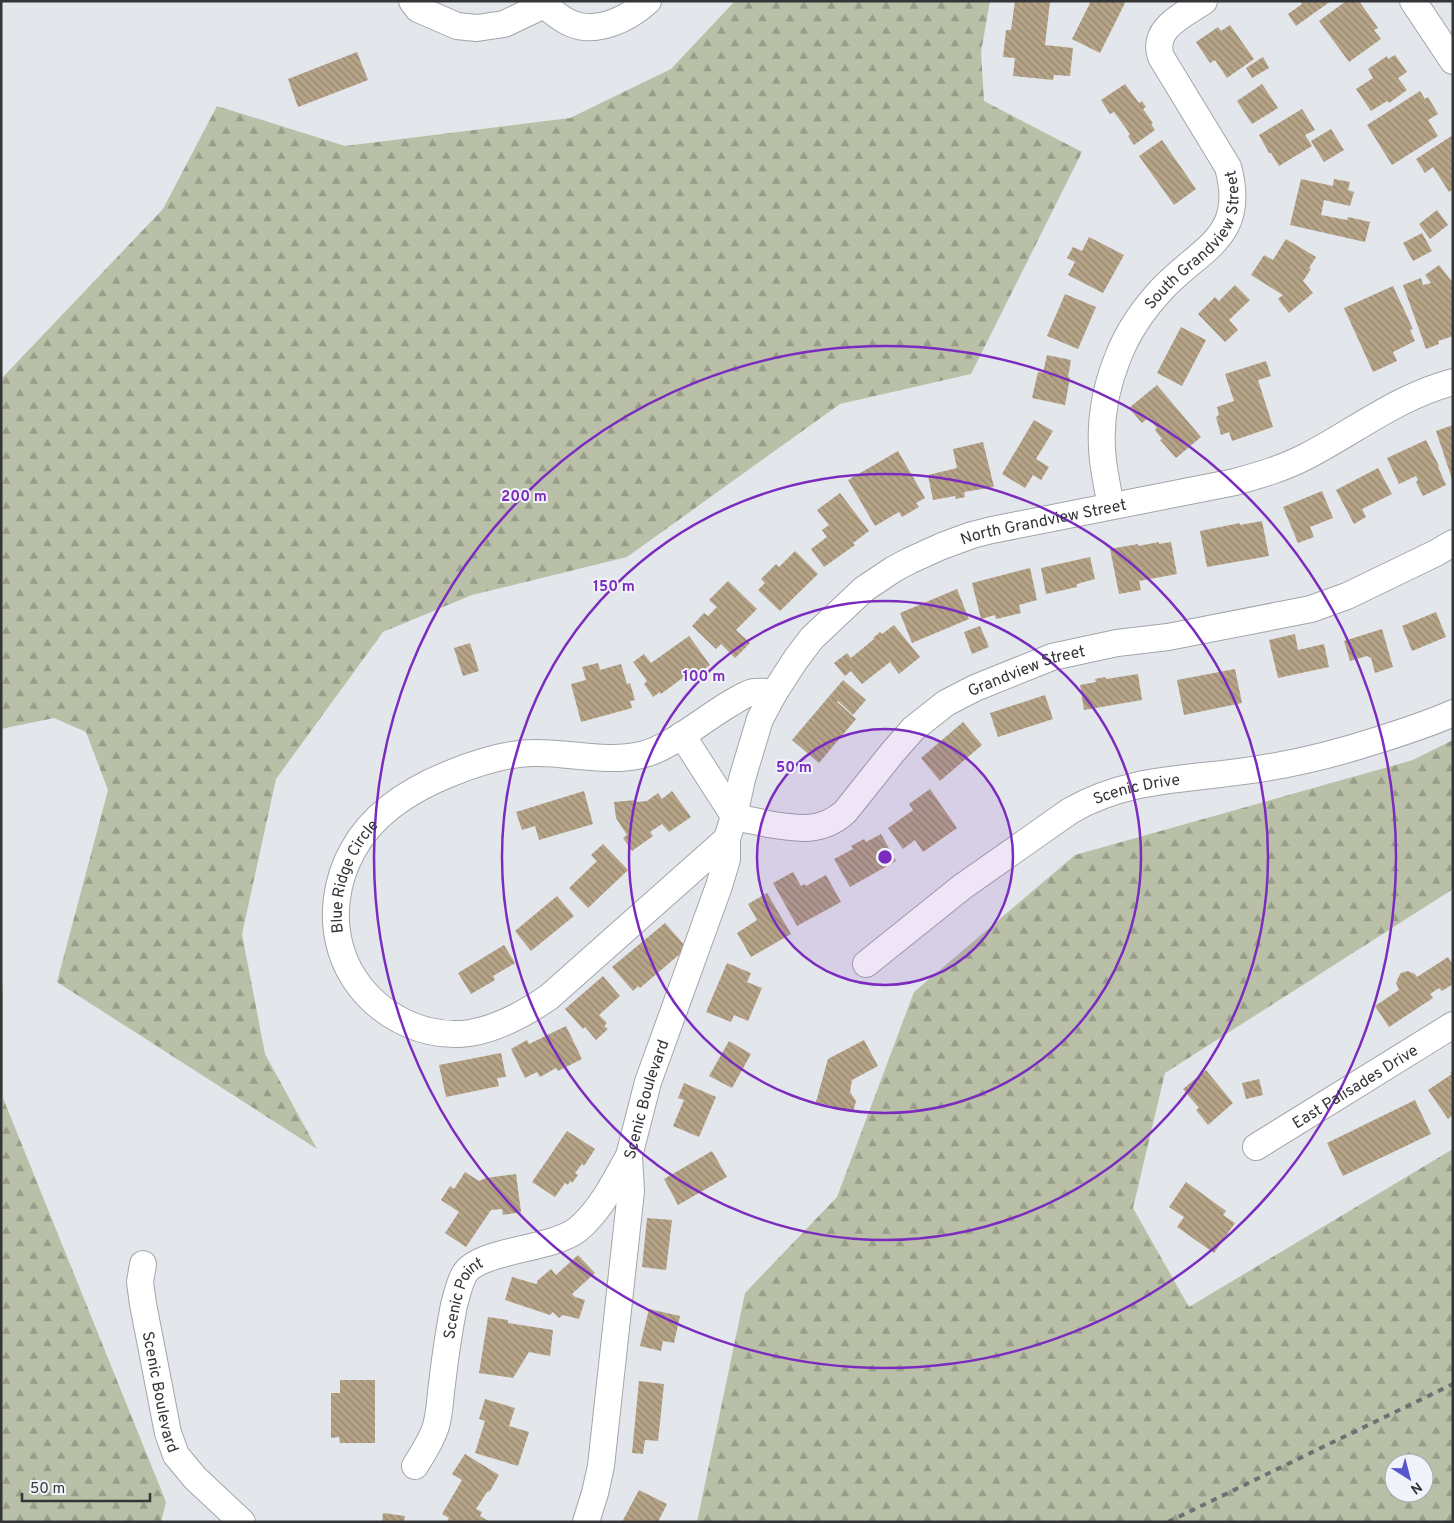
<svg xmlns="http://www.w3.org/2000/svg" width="1454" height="1523" viewBox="0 0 1454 1523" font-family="Overpass,sans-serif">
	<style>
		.forest { fill: url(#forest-firs); fill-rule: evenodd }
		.building { fill: url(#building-back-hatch) }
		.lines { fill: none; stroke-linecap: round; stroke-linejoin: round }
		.minor-casing { stroke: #a3a5ab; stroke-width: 28 }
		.minor { stroke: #fff; stroke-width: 26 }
		.rail { stroke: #6e7073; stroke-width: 4; stroke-dasharray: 6 6; stroke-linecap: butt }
		.ring { fill: none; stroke: #7b2cbf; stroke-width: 2.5 }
		.labels { text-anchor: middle; stroke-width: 4; stroke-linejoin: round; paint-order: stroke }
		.street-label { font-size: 16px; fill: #343537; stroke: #f0f3f9 }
		.centre { fill: #7b2cbf; stroke: #f0f3f9; stroke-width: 2.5 }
		.ring-label { font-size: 15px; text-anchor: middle; font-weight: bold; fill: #7b2cbf; stroke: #f0f3f9; stroke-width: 4; stroke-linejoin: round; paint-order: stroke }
	</style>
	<defs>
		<pattern id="forest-firs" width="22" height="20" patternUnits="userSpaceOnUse" patternTransform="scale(1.25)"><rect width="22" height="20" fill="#bac0a7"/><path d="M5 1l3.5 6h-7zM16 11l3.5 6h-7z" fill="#989d89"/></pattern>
		<pattern id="building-back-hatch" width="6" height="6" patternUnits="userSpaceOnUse" patternTransform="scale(1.25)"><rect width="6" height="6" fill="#b6a488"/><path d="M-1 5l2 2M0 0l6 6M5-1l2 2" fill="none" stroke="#958670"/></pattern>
	</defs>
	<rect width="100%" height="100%" fill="#e3e6eb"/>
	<!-- forest -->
	<g class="forest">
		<path d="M735,1H990L981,52L984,101L1082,152L971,374L840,404L627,557L472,595L383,632L276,779L242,934L265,1054L317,1149L57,982L108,790L86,732L54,718L1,729V379L163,209L217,106L345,146L570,118L671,69Z"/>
		<path d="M1453,740V889L1165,1073L1133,1208L1189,1307L1453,1149V1522H697L745,1293L837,1197L914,992L1075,855L1413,760ZM1394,1463H1424V1493H1394Z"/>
		<path d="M1,971L3,993V1098L166,1502L161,1522H1Z"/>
	</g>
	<!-- building -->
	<g class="building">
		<path d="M1015,1L1050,2L1045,45L1073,48L1070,76L1054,75L1053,80L1013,76L1015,58L1003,57L1006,30H1011Z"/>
		<path d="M1091,1H1126L1100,53L1072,39Z"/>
		<path d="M1300,1H1331L1296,26L1288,14L1302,4Z"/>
		<path d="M1346,1H1359L1378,28L1374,30L1381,39L1349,62L1319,21Z"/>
		<path d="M1230,25L1254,59L1227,78L1215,60L1210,63L1196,42L1218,27L1221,31Z"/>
		<path d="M357,52L368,80L298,107L288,79Z"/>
		<path d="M1395,55L1407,72L1398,78L1407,90L1389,103L1387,101L1371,111L1356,89L1373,78L1368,69L1387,56L1388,59Z"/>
		<path d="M1263,57L1269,68L1252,78L1246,68Z"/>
		<path d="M1125,84L1139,103L1142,101L1146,107L1143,109L1153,123L1151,124L1155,130L1134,145L1128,136L1130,134L1114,112L1110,114L1101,100Z"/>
		<path d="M1262,84L1278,108L1252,124L1237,101Z"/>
		<path d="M1420,91L1425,99L1428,97L1438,114L1428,120L1438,136L1392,165L1367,125Z"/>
		<path d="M1302,109L1315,130L1305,135L1312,146L1279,166L1271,153H1269L1259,135Z"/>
		<path d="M1331,129L1344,150L1324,162L1311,141Z"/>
		<path d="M1453,135V189L1449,192L1433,167L1425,173L1416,159Z"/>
		<path d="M1162,140L1196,189L1174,205L1139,156Z"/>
		<path d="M1301,179L1333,186L1334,179L1350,182L1348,190L1354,192L1350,206L1324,200L1321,215L1347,220L1348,217L1370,222L1365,242L1290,225Z"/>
		<path d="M1437,210L1448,225L1430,239L1419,224Z"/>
		<path d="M1422,233L1432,251L1413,261L1403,243Z"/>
		<path d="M1089,237L1124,255L1103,293L1068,275L1075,262L1067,258L1073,247L1082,251Z"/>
		<path d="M1286,239L1316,257L1309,268L1311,269L1303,281L1313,293L1289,313L1278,299L1283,295L1251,275L1264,255L1273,260Z"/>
		<path d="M1439,265L1453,283V336L1438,341L1439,344L1426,349L1403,285L1421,278L1423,285L1431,283L1425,275Z"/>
		<path d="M1235,285L1250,300L1229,320L1238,330L1225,342L1198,314L1215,297L1219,301Z"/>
		<path d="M1393,286L1413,329L1410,330L1415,341L1393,352L1397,361L1373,372L1344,308Z"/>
		<path d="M1065,294L1096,307L1078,349L1047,336Z"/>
		<path d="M1181,327L1206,340L1182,386L1157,373Z"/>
		<path d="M1047,355L1071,360L1068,377L1070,378L1065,405L1032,398L1038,372L1043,373Z"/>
		<path d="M1266,361L1271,376L1258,380L1273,427L1232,441L1229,432L1221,435L1216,417L1219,415L1217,407L1234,401L1225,374Z"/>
		<path d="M1157,385L1201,437L1176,458L1160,440L1162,439L1155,430L1157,428L1148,418L1142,423L1129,408Z"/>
		<path d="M1034,420L1053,431L1036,459L1049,467L1041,480L1033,475L1025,488L1002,474Z"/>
		<path d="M1453,425V479H1452L1436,431Z"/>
		<path d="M1426,440L1439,466L1438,467L1446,485L1423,496L1416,482L1418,480L1416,476L1399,484L1387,458Z"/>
		<path d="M983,442L994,487L964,492L965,497L956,499L955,496L933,500L928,475L957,468L953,449Z"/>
		<path d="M898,451L925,498L916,503L919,507L902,517L899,512L875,526L848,480Z"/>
		<path d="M1378,468L1392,494L1362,509L1366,517L1354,524L1336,490Z"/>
		<path d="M1322,491L1333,518L1310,527L1314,537L1298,543L1283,507Z"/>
		<path d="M840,493L869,531L853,543L855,545L824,567L811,549L827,537L822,530L829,525L817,510Z"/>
		<path d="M1262,521L1269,556L1207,567L1200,531L1240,523V525Z"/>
		<path d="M1159,542V544L1171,542L1177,574L1139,581L1141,590L1119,594L1110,549L1138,544V546Z"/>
		<path d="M795,551L818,574L780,611L758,590L765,583L761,579L776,564L779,567Z"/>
		<path d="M1090,557L1095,579L1077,584V587L1046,594L1041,568Z"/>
		<path d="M1030,568L1037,600L1019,605L1021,613L996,619L995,615L981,619L972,583Z"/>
		<path d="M728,581L757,609L736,630L750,643L735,658L721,644L716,649L692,626L704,613L708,616L717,607L709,600Z"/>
		<path d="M957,589L969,619L912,643L900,613Z"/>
		<path d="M1436,612L1446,637L1412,651L1402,626Z"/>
		<path d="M894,625L920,657L899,674L890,662L862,684L851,671L845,676L834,663L847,653L851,658L874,639L873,638L880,632L882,634Z"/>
		<path d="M980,626L989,647L972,654L964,632Z"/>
		<path d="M1382,629L1393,667L1375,673L1371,658L1367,656L1350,661L1344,641Z"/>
		<path d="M1295,634L1298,650L1324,644L1329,667L1278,678L1269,640Z"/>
		<path d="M689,636L710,665L695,676L692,671L661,694L660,692L653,697L644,684L647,681L633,662L644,654L651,663Z"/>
		<path d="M470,643L479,671L463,676L454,648Z"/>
		<path d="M598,663L600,670L621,664L627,684L630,683L635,700L630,701L632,708L581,722L571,684L586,680L582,667Z"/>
		<path d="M1235,669L1242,703L1184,715L1177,680Z"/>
		<path d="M1138,674L1142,700L1084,710L1080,685L1096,682L1095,679L1105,677L1106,679Z"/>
		<path d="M843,680L866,700L853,715L838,701L837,702L856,719L819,763L792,740Z"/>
		<path d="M1045,695L1053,719L998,737L990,713Z"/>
		<path d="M963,722L982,745L940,781L921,758Z"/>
		<path d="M930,789L957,828L923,852L915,840L903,849L888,828L913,810L909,804Z"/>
		<path d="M584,791L593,824L539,840L535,826L522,830L516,812Z"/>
		<path d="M672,791L691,817L669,832L662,824L650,832L653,836L632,851L623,838L627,835L616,818L614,802L636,800V802L647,801L658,793L662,799Z"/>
		<path d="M881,834L896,861L850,887L834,859L853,849L851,846L864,839L866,842Z"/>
		<path d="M603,844L628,870L588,908L569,888L597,861L591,855Z"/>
		<path d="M793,872L801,886L805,884L806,886L826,875L841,902L797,926L773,883Z"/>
		<path d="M767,893L791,934L751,957L737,933L757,920L748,904Z"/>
		<path d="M557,896L574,916L531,951L515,931Z"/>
		<path d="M665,923L687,948L640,988L638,986L633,991L612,967Z"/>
		<path d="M504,945L515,963L493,976L495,980L471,994L458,973Z"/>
		<path d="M1448,957L1453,965V984L1442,991L1439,988L1430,994L1433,998L1389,1027L1375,1006L1399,990L1396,983L1399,976L1401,973L1408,971L1415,974L1417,977Z"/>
		<path d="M727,963L751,973L747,982L762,988L748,1021L734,1015L731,1022L706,1012Z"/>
		<path d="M603,976L620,996L599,1015L607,1023L604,1026L608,1029L596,1040L585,1027L583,1029L565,1009Z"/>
		<path d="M566,1026L582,1059L558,1071L556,1068L540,1077L537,1072L525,1078L511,1049L527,1040L529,1044Z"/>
		<path d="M864,1040L878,1066L852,1080L850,1092L856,1101L853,1112L816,1102L828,1059Z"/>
		<path d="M729,1041L751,1054L732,1088L709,1076Z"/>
		<path d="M501,1053L506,1077L497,1078L499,1086L446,1097L439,1065Z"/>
		<path d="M1206,1070L1233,1103L1208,1125L1196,1110L1199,1108L1183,1089Z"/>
		<path d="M1453,1071V1115L1448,1119L1428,1090L1452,1074L1450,1072Z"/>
		<path d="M1259,1079L1263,1095L1246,1099L1242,1083Z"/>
		<path d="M684,1083L716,1097L699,1137L673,1126L684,1100L678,1098Z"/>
		<path d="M1415,1100L1431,1134L1343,1176L1327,1143Z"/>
		<path d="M567,1131L595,1149L584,1166L582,1164L575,1173L578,1175L572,1183L570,1181L568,1185L565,1183L555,1197L532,1182Z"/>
		<path d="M712,1151L727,1177L678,1205L664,1179Z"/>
		<path d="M465,1172L479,1181L486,1178L516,1174L521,1212L503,1215L502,1209L491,1210L466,1247L445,1233L459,1212L441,1200L450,1186L454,1189Z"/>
		<path d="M1186,1182L1226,1211L1223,1215L1235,1223L1214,1253L1177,1227L1184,1217L1169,1207Z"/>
		<path d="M647,1218L672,1220L666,1270L642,1267Z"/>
		<path d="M578,1255L595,1273L572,1294L575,1297L585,1300L579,1319L563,1315L559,1318L553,1312L550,1315L505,1300L512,1277L536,1284L538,1282L537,1281L551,1269L556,1275Z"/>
		<path d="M649,1309L680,1316L674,1343L663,1341L661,1351L640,1346Z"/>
		<path d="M488,1317L508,1320V1323L553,1330L550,1356L529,1352L513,1378L479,1373Z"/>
		<path d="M340,1380H375V1443H340L339,1437L331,1438V1393H340Z"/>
		<path d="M639,1381L664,1384L658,1441L645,1440L643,1454L632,1453Z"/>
		<path d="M485,1399L515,1408L509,1426L529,1432L518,1466L475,1453L485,1421L479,1419Z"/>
		<path d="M465,1454L499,1475L490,1491L487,1492L476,1509L482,1512L480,1516L490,1522H447L449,1518L442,1514L462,1480L452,1474Z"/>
		<path d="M639,1490L667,1504L658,1522H622Z"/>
		<path d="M383,1513L405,1516L404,1522H382Z"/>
	</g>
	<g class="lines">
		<!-- minor casing -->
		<g class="minor-casing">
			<g id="minor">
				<path d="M412,1L418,9L457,26L477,28L504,24L544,5"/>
				<path d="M539,1C548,8 558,17 568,22C595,36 628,19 648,1"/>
				<path d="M1413,1L1453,61"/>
				<path id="s1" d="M1111,506C1108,491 1105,476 1103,461C1099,426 1105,389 1118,357C1128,331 1145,307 1164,287C1203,247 1247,236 1228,167L1161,57C1151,28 1184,15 1204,1"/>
				<path id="s2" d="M682,735L734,816C745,820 757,821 768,824C797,829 822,833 845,812L892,753L913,729L946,703L975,688L1052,657L1117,643L1168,637L1311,609L1347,596L1436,553L1453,543"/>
				<path id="s3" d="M727,839L549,997C526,1013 499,1028 470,1033C415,1041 357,1004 341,950C331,917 336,880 353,850C373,813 412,789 449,774C476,763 509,752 538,753C572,753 607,763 641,755C669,749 705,718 731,703C738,699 745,694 753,692C760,691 767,692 774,693"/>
				<path id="s4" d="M866,964L962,887L1070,811C1126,778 1183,780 1245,771C1290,765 1335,754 1378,740C1403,732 1429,724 1453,713"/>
				<path id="s5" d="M1256,1147L1453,1025"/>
				<path id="s6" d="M143,1264L140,1282L143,1304L168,1433L176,1455L195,1478L242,1522"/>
				<path id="s7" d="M415,1466C423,1453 432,1440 436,1426C440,1412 440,1398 442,1384C445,1358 449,1331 454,1305C457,1295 459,1283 465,1273C480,1250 550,1250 577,1230C601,1210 614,1182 629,1156"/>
				<path id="s8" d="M586,1522L595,1493L601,1466L631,1191L629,1156L648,1082L719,886L727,859V839L734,816L742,779L760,719L774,693L796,659L812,638L864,589L894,569L909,561L942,546L972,535L992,530L1235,482C1260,475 1284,468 1307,456C1355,431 1399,396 1453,382"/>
			</g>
		</g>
		<!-- minor -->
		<use href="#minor" class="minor"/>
		<!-- rail -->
		<path class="rail" d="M1168,1522L1453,1384"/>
	</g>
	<!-- distance rings -->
	<circle cx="885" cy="857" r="128" fill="#7b2cbf" fill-opacity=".12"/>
	<g class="ring">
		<circle cx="885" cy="857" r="128"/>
		<circle cx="885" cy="857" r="256"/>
		<circle cx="885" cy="857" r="383"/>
		<circle cx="885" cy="857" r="511"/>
	</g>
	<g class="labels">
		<!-- street labels -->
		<g class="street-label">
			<text dy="6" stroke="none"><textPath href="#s1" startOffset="295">South Grandview Street</textPath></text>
			<text dy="6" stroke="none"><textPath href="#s8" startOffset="1189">North Grandview Street</textPath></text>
			<text dy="6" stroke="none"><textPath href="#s2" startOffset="449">Grandview Street</textPath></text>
			<text dy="6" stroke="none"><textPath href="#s4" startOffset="326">Scenic Drive</textPath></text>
			<text dy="6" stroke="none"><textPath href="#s3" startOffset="570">Blue Ridge Circle</textPath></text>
			<text dy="6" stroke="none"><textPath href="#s5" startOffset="116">East Palisades Drive</textPath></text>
			<text dy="6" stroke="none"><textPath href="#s8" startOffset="429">Scenic Boulevard</textPath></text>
			<text dy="6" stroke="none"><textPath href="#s7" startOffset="178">Scenic Point</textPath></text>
			<text dy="6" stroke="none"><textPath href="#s6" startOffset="130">Scenic Boulevard</textPath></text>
		</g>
	</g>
	<circle cx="885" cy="857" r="8" class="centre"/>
	<g class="ring-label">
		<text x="524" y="501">200 m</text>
		<text x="614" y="591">150 m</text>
		<text x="704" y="681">100 m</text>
		<text x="794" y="772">50 m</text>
	</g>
	<!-- border -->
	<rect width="1454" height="1523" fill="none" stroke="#343537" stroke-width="5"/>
	<!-- north arrow -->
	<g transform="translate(1409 1478) rotate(144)"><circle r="24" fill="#f0f3f9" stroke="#a5a7ab"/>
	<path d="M0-4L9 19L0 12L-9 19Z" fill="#5856ce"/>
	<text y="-8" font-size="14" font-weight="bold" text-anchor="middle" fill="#343537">N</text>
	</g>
	<!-- scale -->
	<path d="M22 1493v8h128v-8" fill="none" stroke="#343537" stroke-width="2.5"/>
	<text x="30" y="1493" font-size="15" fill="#343537" stroke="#f0f3f9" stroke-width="4" paint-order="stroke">50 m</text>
</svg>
